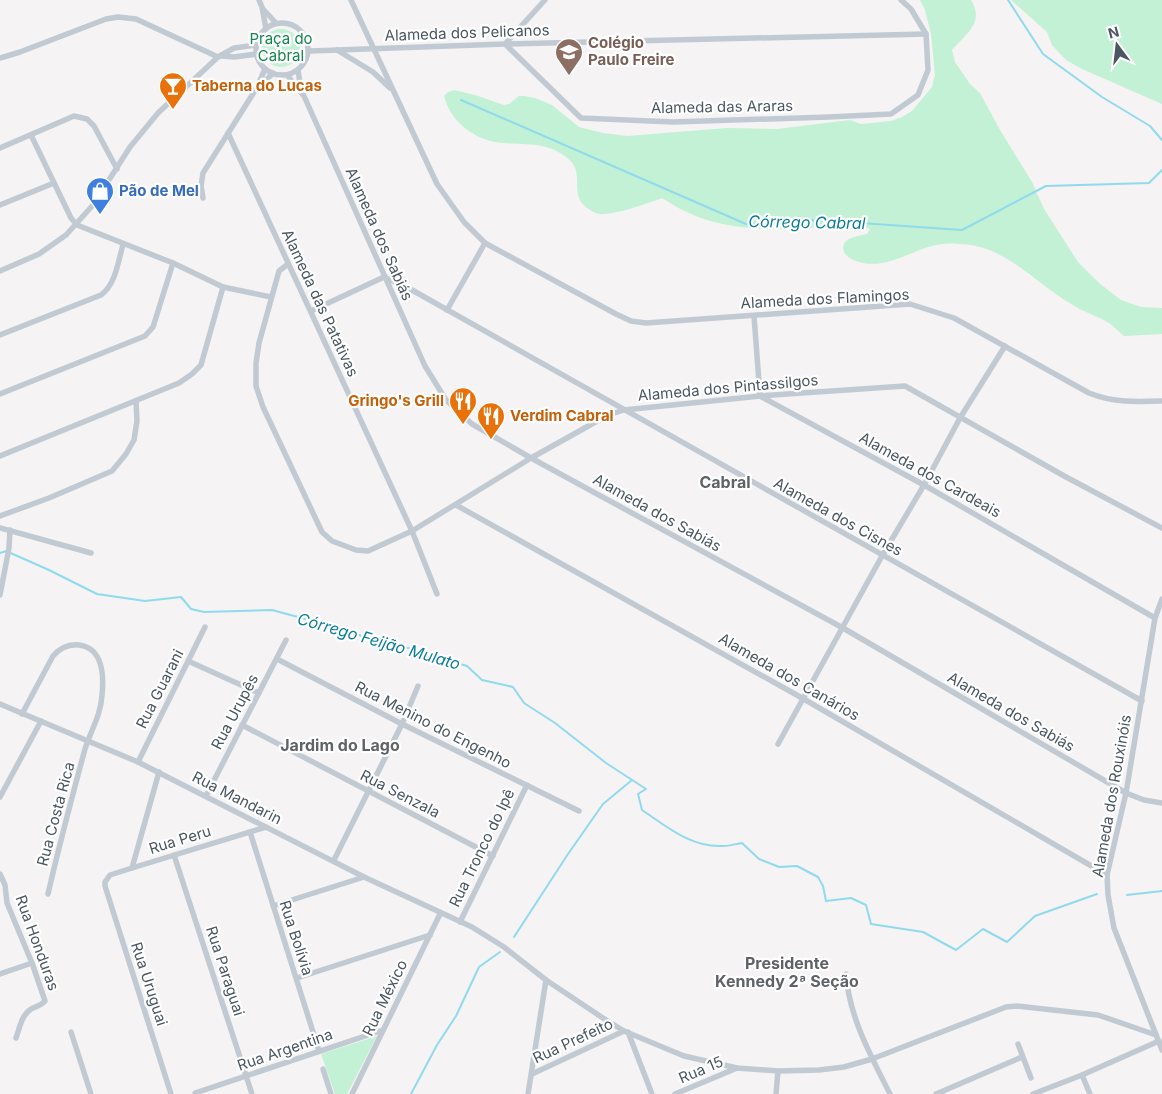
<svg xmlns="http://www.w3.org/2000/svg" width="1162" height="1094" viewBox="0 0 1162 1094" font-family="Inter,sans-serif">
	<style>
		.green { fill: #c3f1d5 }
		.lines { fill: none; stroke-linecap: round; stroke-linejoin: round }
		.stream { stroke: #90daee; stroke-width: 2 }
		.minor { stroke: #c1cad2; stroke-width: 5.5 }
		.labels { text-anchor: middle; stroke-width: 4.5; stroke-linejoin: round; paint-order: stroke }
		.street-label { font-size: 15px; fill: #4a5661; stroke: #fff }
		.park-label { font-size: 15px; fill: #17864f; stroke: #fff }
		.education-label { font-size: 15px; font-weight: bold; fill: #785e54; stroke: #fff; text-anchor: start }
		.food-label { font-size: 15px; font-weight: bold; fill: #c56008; stroke: #fff; text-anchor: start }
		.shop-label { font-size: 15px; font-weight: bold; fill: #366cbe; stroke: #fff; text-anchor: start }
		.water-label { font-size: 16px; font-style: italic; fill: #0c7c9b; stroke: #fff }
		.neighbourhood-label { font-size: 16px; font-weight: bold; fill: #5f6368; stroke: #fff }
	</style>
	<rect width="100%" height="100%" fill="#f5f3f3"/>
	<!-- green -->
	<g class="green">
		<path d="M920,0H971C985,23 966,34 952,50L955,62L970,84L980,93L1000,130L1032,182L1044,209L1078,262L1099,283L1121,300L1141,307L1162,308V334L1124,336C1118,331 1113,325 1107,322C1096,315 1083,312 1073,305C1034,283 1005,244 958,244C951,243 943,244 935,245C908,252 884,271 856,261C851,259 846,256 844,252C839,238 858,236 867,234L870,229C848,217 818,229 794,229C759,230 721,228 689,213C679,209 671,203 662,198C649,203 607,218 596,213C562,198 590,174 566,157C546,142 526,145 503,143C476,141 451,123 444,96L448,92L454,90L475,95L504,105L509,104L519,96H524L535,98L552,105L579,127L603,133L627,136L727,128L777,129L850,120L861,124L891,121L902,117L912,111L932,87L935,75L931,34L925,10Z"/>
		<path d="M1011,0H1162V104L1082,69L1066,60L1052,45L1047,32Z"/>
		<circle cx="281" cy="48" r="19"/>
		<path d="M377,1036L347,1094H335L321,1054Z"/>
	</g>
	<g class="lines">
		<!-- stream -->
		<g class="stream">
			<path d="M1008,0L1043,54L1102,97L1150,126L1162,140"/>
			<path d="M461,100L746,224L817,220L962,230L1046,186L1149,183L1162,170"/>
			<path d="M0,553L6,551L49,570L97,594L145,601L181,597L191,609L204,612L272,610L346,630L385,645L408,648L467,666L482,680L513,687L524,703L555,723L606,763L646,789L638,794L642,810C666,826 691,848 723,846C729,846 736,844 742,843L759,859L779,867L797,866L818,877L823,886L826,901L851,898L866,905L871,924L923,932L956,950L983,929L1007,942L1035,916L1097,894"/>
			<path d="M1127,895L1162,891"/>
			<path d="M514,937L568,854L603,804L632,780"/>
			<path d="M411,1094L437,1045L456,1016L479,967L500,952"/>
		</g>
		<!-- minor -->
		<g class="minor">
			<path d="M259,0L262,7L266,29"/>
			<path d="M351,0L437,184L464,222L485,243L616,314L631,321L646,323L910,304L954,318L1089,393C1114,403 1136,402 1162,401"/>
			<path d="M545,0L505,44L581,118L673,122L829,117L891,114L918,95L928,70L926,34L911,9L901,0"/>
			<path d="M263,9L276,23"/>
			<circle cx="282" cy="49" r="26"/>
			<path d="M337,50L373,72L390,88"/>
			<path d="M310,51L505,44L926,34"/>
			<path d="M222,56L234,57L257,54"/>
			<path d="M0,58L20,52L106,19L118,17L136,19L218,57"/>
			<path d="M298,70L301,90"/>
			<path d="M287,75L304,96L425,366L446,400L472,424L531,458L843,628L1126,793L1144,800L1162,803"/>
			<path d="M258,88L273,73"/>
			<path d="M228,133L412,531L437,594"/>
			<path d="M31,135L71,218L77,225L173,263L223,287L271,297"/>
			<path d="M0,148L74,116L87,119L94,126L117,169"/>
			<path d="M203,198L201,186L203,173L256,89L265,69"/>
			<path d="M0,205L54,183"/>
			<path d="M288,264L279,271L259,343L256,363V386L263,407L322,532L332,541L356,550L368,551L412,531L531,458L608,415L624,410L760,396L905,386L1066,477L1162,528"/>
			<path d="M0,271L39,254L66,235L93,205L130,147L158,113L218,57L234,48L256,45"/>
			<path d="M447,310L485,243"/>
			<path d="M311,311L384,277L412,290L1142,701"/>
			<path d="M754,316L760,396L924,485L1155,618"/>
			<path d="M0,335L101,295C116,284 118,261 123,245"/>
			<path d="M0,394L145,336L153,327L173,263"/>
			<path d="M0,456L179,383L192,374L201,365L223,287"/>
			<path d="M456,505L802,698L1107,875"/>
			<path d="M0,516L49,498L112,471L126,454L134,440L137,421L136,401"/>
			<path d="M0,528L91,553"/>
			<path d="M0,595L9,548L10,530"/>
			<path d="M1162,599L1155,618L1126,793L1107,875L1108,895L1114,928L1162,1050"/>
			<path d="M277,659L402,724L579,811"/>
			<path d="M188,661L259,693"/>
			<path d="M0,704L138,762L364,877L472,927L504,947L546,980L606,1020L624,1031L684,1056L737,1068L778,1071L819,1070L844,1067L872,1059L1006,1007L1017,1006L1098,1015L1156,1035"/>
			<path d="M22,714L53,656C60,648 68,644 79,645C103,648 104,676 102,695C101,715 91,730 85,749C72,797 59,846 48,894"/>
			<path d="M242,725L493,856"/>
			<path d="M778,744L882,556L924,485L960,418L1005,346"/>
			<path d="M138,762L205,627"/>
			<path d="M206,796L286,640"/>
			<path d="M0,797L41,721"/>
			<path d="M250,832L319,1051"/>
			<path d="M174,855L252,1094"/>
			<path d="M334,860L402,724L418,686"/>
			<path d="M132,868L159,772"/>
			<path d="M0,874L5,885L7,903L32,963L45,1001C41,1006 36,1006 31,1009C21,1016 20,1027 16,1038"/>
			<path d="M273,906L364,877"/>
			<path d="M460,922L527,785"/>
			<path d="M0,974L32,963"/>
			<path d="M846,974C849,1017 871,1056 890,1094"/>
			<path d="M297,978L430,935"/>
			<path d="M71,1032L91,1094"/>
			<path d="M628,1032L652,1094"/>
			<path d="M1018,1044L1031,1078"/>
			<path d="M323,1069L331,1094"/>
			<path d="M532,1074L624,1031"/>
			<path d="M1082,1075L1090,1094"/>
			<path d="M195,1093L383,1030"/>
			<path d="M171,1094L105,886V882L110,875L132,868L266,827"/>
			<path d="M352,1094L440,914"/>
			<path d="M528,1094L546,980"/>
			<path d="M675,1094L737,1068"/>
			<path d="M776,1094L778,1071"/>
			<path d="M936,1094L1022,1057"/>
			<path d="M1033,1094L1082,1075L1159,1041"/>
		</g>
	</g>
	<!-- icons -->
	<defs>
		<g id="school-pin" transform="scale(1.4375)"><path d="M0 17L-7.5 6A9.5 9.5 0 1 1 7.5 6Z" fill="#8d6e63" stroke="#fff"/><path d="M0-5L7-2L0 1L-7-2ZM-4 1L0 2.5L4 1V4Q0 6-4 4Z" fill="#fff"/></g>
		<g id="bar-pin" transform="scale(1.4375)"><path d="M0 17L-7.5 6A9.5 9.5 0 1 1 7.5 6Z" fill="#e8710a" stroke="#fff"/><path d="M-6-5H6L.8 .8V4.5H3.5V6h-7V4.5H-.8V.8Z" fill="#fff"/></g>
		<g id="shop-pin" transform="scale(1.4375)"><path d="M0 17L-7.5 6A9.5 9.5 0 1 1 7.5 6Z" fill="#3f7fe0" stroke="#fff"/><path d="M-5-2.5h2.3a2.7 3.5 0 0 1 5.4 0H5L5.5 6h-11ZM-1.5-2.5h3a1.5 2.3 0 0 0-3 0Z" fill="#fff"/></g>
		<g id="restaurant-pin" transform="scale(1.4375)"><path d="M0 17L-7.5 6A9.5 9.5 0 1 1 7.5 6Z" fill="#e8710a" stroke="#fff"/><path d="M-5-6h1v4h1v-4h1v4h1v-4h1v5L-1.5 .5V6h-2V.5L-5-1ZM5-6V6H3V1.5H1.5Q1.5-4 5-6Z" fill="#fff"/></g>
	</defs>
	<g fill-rule="evenodd">
		<use href="#school-pin" x="569" y="52"/>
		<use href="#bar-pin" x="173" y="86"/>
		<use href="#shop-pin" x="100" y="191"/>
		<use href="#restaurant-pin" x="463" y="401"/>
		<use href="#restaurant-pin" x="491" y="416"/>
	</g>
	<g class="labels">
		<!-- street labels -->
		<g class="street-label">
			<text transform="translate(467 33) rotate(-2)" y="5">Alameda dos Pelicanos</text>
			<text transform="translate(722 107) rotate(-1)" y="5">Alameda das Araras</text>
			<text transform="translate(379 234) rotate(66)" y="5">Alameda dos Sabiás</text>
			<text transform="translate(825 299) rotate(-3)" y="5">Alameda dos Flamingos</text>
			<text transform="translate(320 303) rotate(65)" y="5">Alameda das Patativas</text>
			<text transform="translate(728 388) rotate(-5)" y="5">Alameda dos Pintassilgos</text>
			<text transform="translate(930 475) rotate(29)" y="5">Alameda dos Cardeais</text>
			<text transform="translate(657 513) rotate(29)" y="5">Alameda dos Sabiás</text>
			<text transform="translate(838 517) rotate(29)" y="5">Alameda dos Cisnes</text>
			<text transform="translate(789 677) rotate(30)" y="5">Alameda dos Canários</text>
			<text transform="translate(160 689) rotate(-63)" y="5">Rua Guarani</text>
			<text transform="translate(235 712) rotate(-62)" y="5">Rua Urupês</text>
			<text transform="translate(1011 712) rotate(30)" y="5">Alameda dos Sabiás</text>
			<text transform="translate(433 725) rotate(27)" y="5">Rua Menino do Engenho</text>
			<text transform="translate(400 794) rotate(27)" y="5">Rua Senzala</text>
			<text transform="translate(1112 796) rotate(-80)" y="5">Alameda dos Rouxinóis</text>
			<text transform="translate(237 798) rotate(27)" y="5">Rua Mandarin</text>
			<text transform="translate(56 814) rotate(-75)" y="5">Rua Costa Rica</text>
			<text transform="translate(180 840) rotate(-17)" y="5">Rua Peru</text>
			<text transform="translate(482 848) rotate(-64)" y="5">Rua Tronco do Ipê</text>
			<text transform="translate(296 938) rotate(72)" y="5">Rua Bolívia</text>
			<text transform="translate(37 943) rotate(70)" y="5">Rua Honduras</text>
			<text transform="translate(225 971) rotate(72)" y="5">Rua Paraguai</text>
			<text transform="translate(149 984) rotate(72)" y="5">Rua Uruguai</text>
			<text transform="translate(385 998) rotate(-64)" y="5">Rua México</text>
			<text transform="translate(573 1041) rotate(-25)" y="5">Rua Prefeito</text>
			<text transform="translate(285 1050) rotate(-19)" y="5">Rua Argentina</text>
			<text transform="translate(701 1070) rotate(-23)" y="5">Rua 15</text>
		</g>
		<!-- park labels -->
		<g class="park-label">
			<text x="281" y="44">Praça do<tspan x="281" dy="17">Cabral</tspan></text>
		</g>
		<!-- education labels -->
		<g class="education-label">
			<text x="588" y="48">Colégio<tspan x="588" dy="17">Paulo Freire</tspan></text>
		</g>
		<!-- food labels -->
		<g class="food-label">
			<text x="192" y="91">Taberna do Lucas</text>
			<text x="444" y="406" text-anchor="end">Gringo's Grill</text>
			<text x="510" y="421">Verdim Cabral</text>
		</g>
		<!-- shop labels -->
		<g class="shop-label">
			<text x="119" y="196">Pão de Mel</text>
		</g>
		<!-- water labels -->
		<g class="water-label">
			<text transform="translate(807 222) rotate(1)" y="6">Córrego Cabral</text>
			<text transform="translate(379 641) rotate(16)" y="6">Córrego Feijão Mulato</text>
		</g>
		<!-- neighbourhood labels -->
		<g class="neighbourhood-label">
			<text x="725" y="488">Cabral</text>
			<text x="340" y="751">Jardim do Lago</text>
			<text x="787" y="969">Presidente<tspan x="787" dy="18">Kennedy 2ª Seção</tspan></text>
		</g>
	</g>
	<!-- north arrow -->
	<g transform="translate(1117 45) rotate(345)" stroke="#ffffff" stroke-width="4" paint-order="stroke">
	<path d="M0-4L9 19L0 12L-9 19Z" fill="#4a5661"/>
	<text y="-8" font-size="14" font-weight="bold" text-anchor="middle" fill="#4a5661">N</text>
	</g>
</svg>
